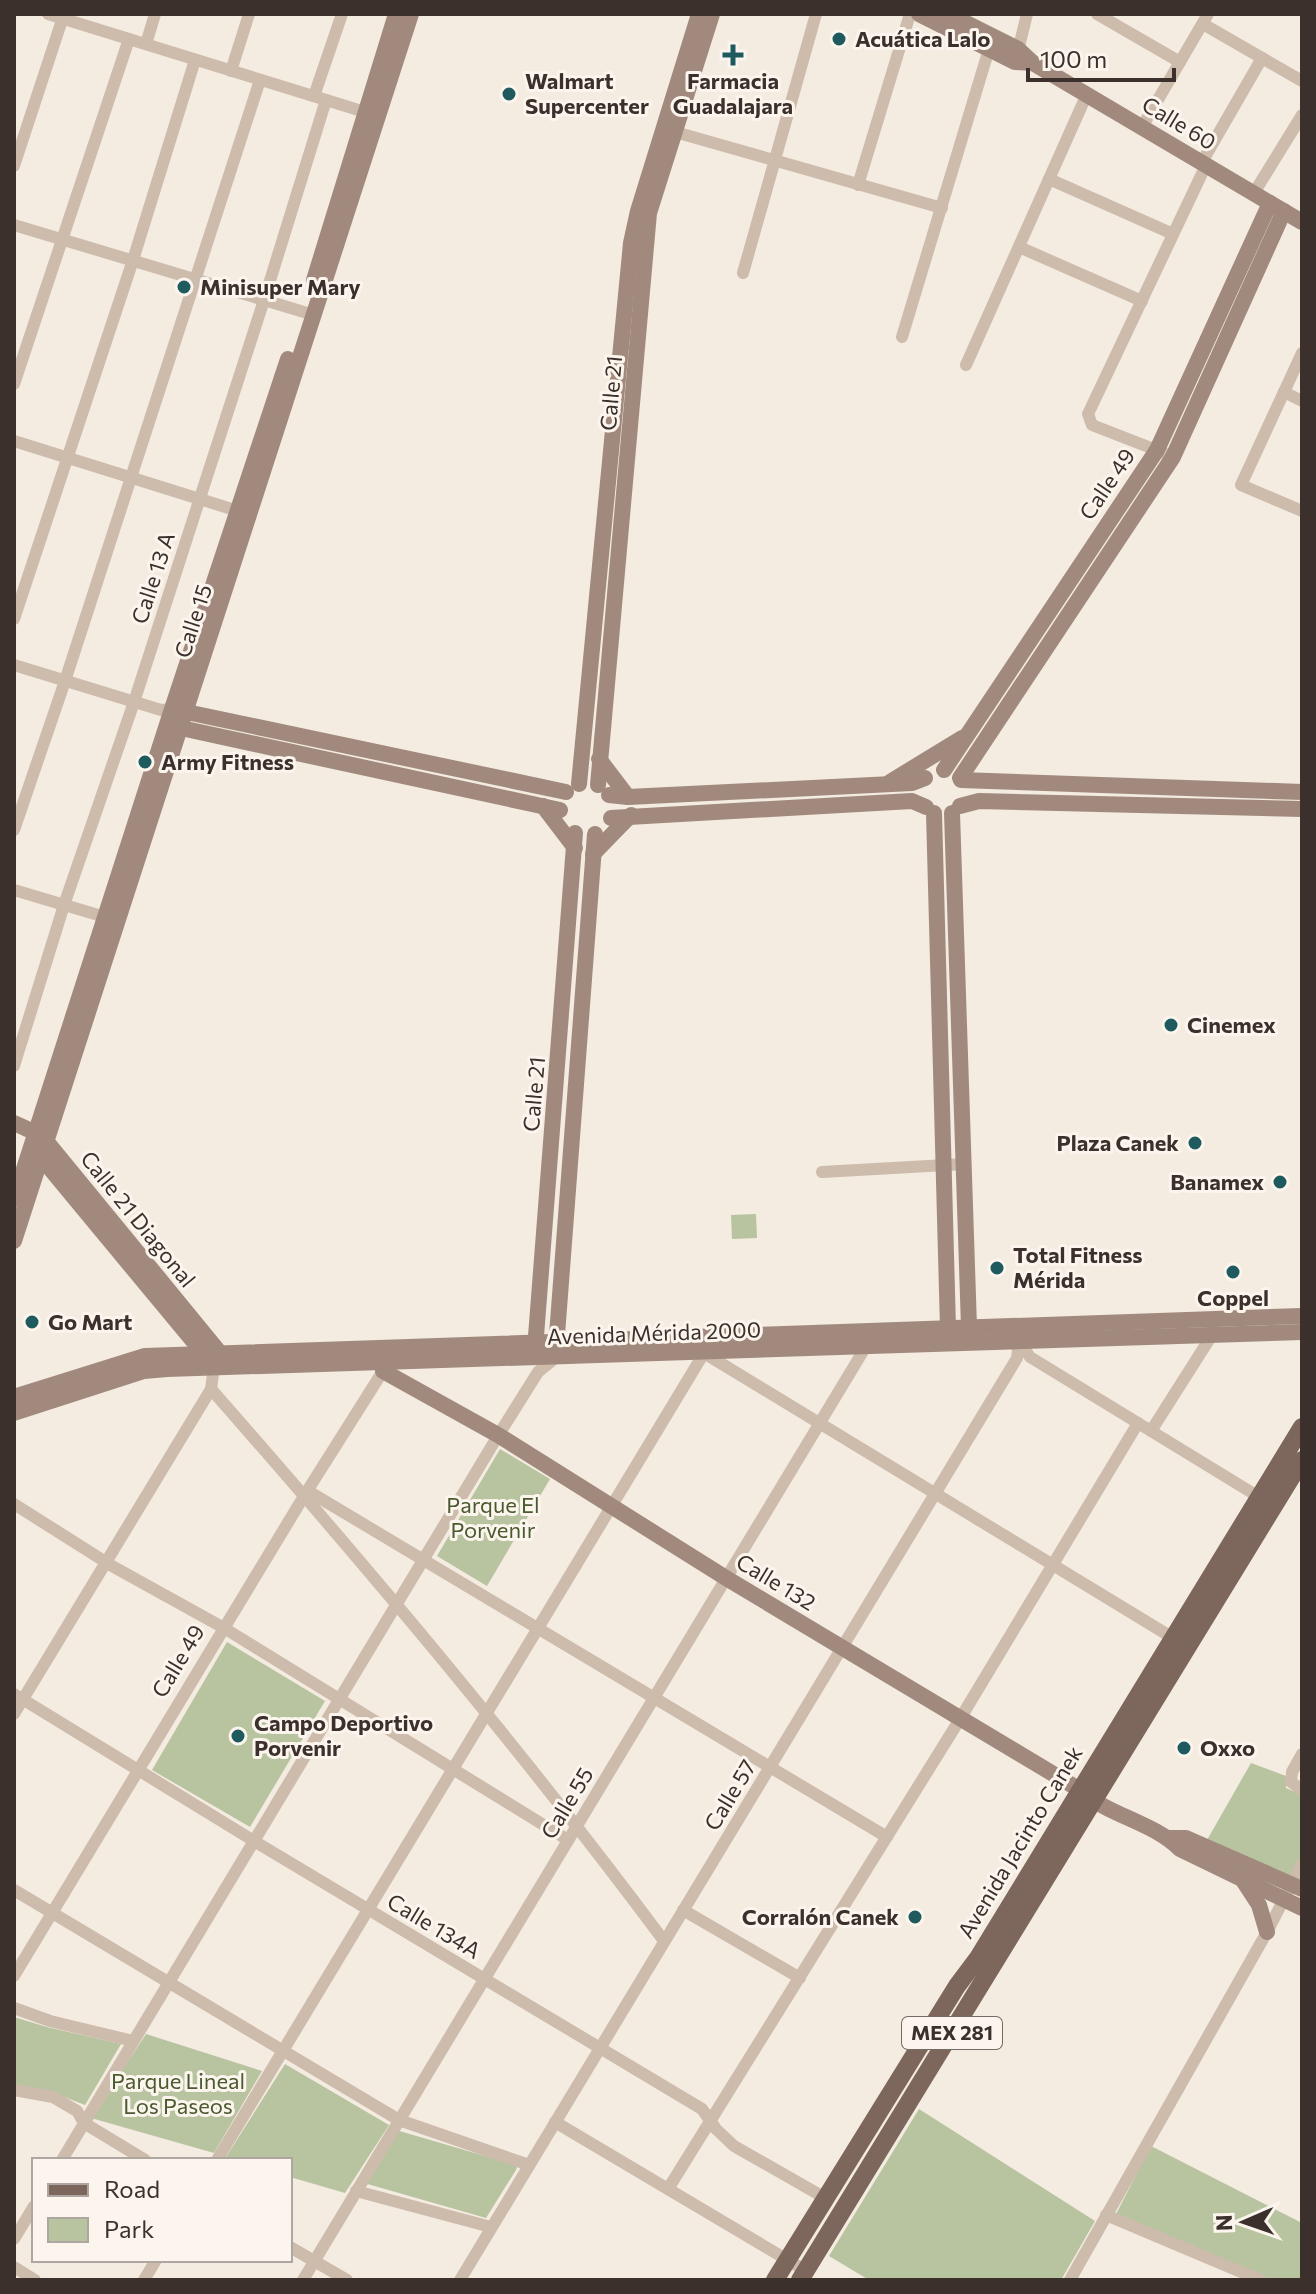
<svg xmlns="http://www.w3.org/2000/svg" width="1316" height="2294" viewBox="0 0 1316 2294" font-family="Commissioner,sans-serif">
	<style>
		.green { fill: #b8c4a0 }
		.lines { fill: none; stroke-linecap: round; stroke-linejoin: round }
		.street { stroke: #cdbbac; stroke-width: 12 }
		.secondary { stroke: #a18a7d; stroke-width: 16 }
		.primary { stroke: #7d675c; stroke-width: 18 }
		.poi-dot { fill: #1f5a5e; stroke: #fbf5ee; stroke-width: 3 }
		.labels { text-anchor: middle; stroke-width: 6; stroke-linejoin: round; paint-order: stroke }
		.shield { fill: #fbf5ee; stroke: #756b66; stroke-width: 2 }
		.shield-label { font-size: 20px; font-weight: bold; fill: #3b302b }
		.poi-label { font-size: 22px; font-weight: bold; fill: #3b302b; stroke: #fbf5ee; text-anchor: start }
		.street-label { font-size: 22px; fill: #3b302b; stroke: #fbf5ee }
		.park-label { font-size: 22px; fill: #4a5a2e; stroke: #fbf5ee }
	</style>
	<rect width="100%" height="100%" fill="#f4ebe1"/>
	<!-- green -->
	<g class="green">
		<path d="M756,1214L757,1238L732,1239L731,1215Z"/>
		<path d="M500,1449L550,1479L487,1586L437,1556Z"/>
		<path d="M227,1642L325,1701L250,1827L152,1770Z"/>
		<path d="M1251,1763L1286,1776V1788L1302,1795V1857L1291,1876L1207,1840Z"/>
		<path d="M14,2017L47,2027L121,2044L85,2105L54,2093L14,2084Z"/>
		<path d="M146,2034L262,2071L214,2153L91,2118Z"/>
		<path d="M285,2064L389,2125L345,2193L290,2177V2160H235L226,2157Z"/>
		<path d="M919,2109L1095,2221L1061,2280H869L829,2256Z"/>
		<path d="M396,2130L513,2164L517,2167L516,2170L486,2218L364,2183Z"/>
		<path d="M1151,2146L1302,2223V2280H1260L1114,2218Z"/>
	</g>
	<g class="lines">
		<!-- street -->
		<g class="street">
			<path d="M48,14L365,112"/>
			<path d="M1097,14L1180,62"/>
			<path d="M1203,24L1302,81"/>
			<path d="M146,44L155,14"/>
			<path d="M1017,55L1027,14"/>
			<path d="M231,71L249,14"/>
			<path d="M314,96L342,14"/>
			<path d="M1142,127L1208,14"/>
			<path d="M668,130L942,208"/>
			<path d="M1202,162L1262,58"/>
			<path d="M14,166L64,14"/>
			<path d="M1049,179L1173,234"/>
			<path d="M858,185L910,14"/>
			<path d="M1254,193L1302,115"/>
			<path d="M14,225L314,315"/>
			<path d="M1019,247L1142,301"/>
			<path d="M743,273L816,14"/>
			<path d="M902,337L989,49"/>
			<path d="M1302,353L1241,485L1302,511"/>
			<path d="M966,365L1087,94"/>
			<path d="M14,384L129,39"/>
			<path d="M1284,392L1302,401"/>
			<path d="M14,441L238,511"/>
			<path d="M1164,453L1092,425L1088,414L1206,165"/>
			<path d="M14,619L133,260L195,60"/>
			<path d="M14,665L161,710L172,709"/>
			<path d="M14,830L65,681L260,80"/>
			<path d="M14,890L105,917"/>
			<path d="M14,1066L64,905L134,702L264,300L326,100"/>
			<path d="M822,1172L964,1164"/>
			<path d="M1020,1342L1030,1357L1259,1497"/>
			<path d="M704,1353L1173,1638"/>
			<path d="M211,1389C368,1568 522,1750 664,1941"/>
			<path d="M1151,1431L1212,1335"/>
			<path d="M308,1491L887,1837"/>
			<path d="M14,1504L112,1566L224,1628L568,1840"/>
			<path d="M14,1694L254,1841L702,2109L716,2129L734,2146L827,2199"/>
			<path d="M14,1714L211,1389L214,1367"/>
			<path d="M1302,1754L1292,1772L1291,1782L1302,1790"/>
			<path d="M14,1890L399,2120L529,2165"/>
			<path d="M683,1910L800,1978"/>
			<path d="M14,1976L304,1496L383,1371"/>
			<path d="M14,2008L50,2021L133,2041"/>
			<path d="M14,2090L53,2097L77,2111L84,2123L145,2160"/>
			<path d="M555,2122L806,2271"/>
			<path d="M62,2160L496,1439L538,1372L555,1358"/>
			<path d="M217,2160L704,1353"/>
			<path d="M668,2189L960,1719L1138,1423"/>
			<path d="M356,2191L491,2227"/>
			<path d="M1106,2215L1260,2280"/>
			<path d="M14,2239L34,2206"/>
			<path d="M290,2247L347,2280"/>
			<path d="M14,2267L35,2280"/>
			<path d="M144,2280L156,2260"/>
			<path d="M303,2280L865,1348"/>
			<path d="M460,2280L1017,1358L1020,1333"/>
			<path d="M1070,2280L1267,1932L1302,1864"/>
		</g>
		<!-- secondary -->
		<g class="secondary">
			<path d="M919,14L1015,62L1033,63"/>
			<path d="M948,14L1018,49L1033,63L1302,222"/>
			<path d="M314,280L396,14"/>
			<path d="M177,710L566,792"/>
			<path d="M172,722L181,728L560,810"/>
			<path d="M599,759L628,797"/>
			<path d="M944,770L1157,450L1270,203"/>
			<path d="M960,778L1173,457L1284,211"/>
			<path d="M961,780L1302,792"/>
			<path d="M890,782L962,738"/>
			<path d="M579,784L631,243L638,211L699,14"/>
			<path d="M598,785L649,213L712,14"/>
			<path d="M609,795L628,797L912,783L925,778"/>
			<path d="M543,806L575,848"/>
			<path d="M960,806L979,801L1302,809"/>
			<path d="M934,813L948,1328"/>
			<path d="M952,813L969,1327"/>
			<path d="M611,818L912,801L926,807"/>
			<path d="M593,854L631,815"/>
			<path d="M14,1123L36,1133L47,1142L220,1353"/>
			<path d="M38,1154L203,1353"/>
			<path d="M14,1200L172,709L288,359"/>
			<path d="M14,1241L411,14"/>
			<path d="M556,1348L595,834"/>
			<path d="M535,1349L575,833"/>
			<path d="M383,1359V1371L498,1435L726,1578L1080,1790C1109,1816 1153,1822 1180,1849L1302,1908"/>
			<path d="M14,1397L145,1356L1302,1316"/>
			<path d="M14,1413L144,1371L167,1369L1302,1332"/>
			<path d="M1169,1838H1186L1302,1889"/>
			<path d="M1244,1882L1259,1905L1267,1932"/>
		</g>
		<!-- primary -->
		<g class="primary">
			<path d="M775,2280L957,1986L978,1958L1302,1427"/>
			<path d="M800,2280L1302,1460"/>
		</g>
	</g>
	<!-- markers -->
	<g class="poi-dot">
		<circle cx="839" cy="39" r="8"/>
		<path d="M729 43h8v8h8v8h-8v8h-8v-8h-8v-8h8z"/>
		<circle cx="509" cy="94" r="8"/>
		<circle cx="184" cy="287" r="8"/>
		<circle cx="145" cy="762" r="8"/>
		<circle cx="1171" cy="1025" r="8"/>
		<circle cx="1195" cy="1143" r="8"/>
		<circle cx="1280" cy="1182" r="8"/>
		<circle cx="997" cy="1268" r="8"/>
		<circle cx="1233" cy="1272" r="8"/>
		<circle cx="32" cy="1322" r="8"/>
		<circle cx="238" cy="1736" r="8"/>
		<circle cx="1184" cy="1748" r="8"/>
		<circle cx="915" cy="1917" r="8"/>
	</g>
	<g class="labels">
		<!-- shield labels -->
		<rect class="shield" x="902" y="2017" width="100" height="32" rx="6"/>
		<g class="shield-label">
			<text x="952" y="2040">MEX 281</text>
		</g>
		<!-- poi labels -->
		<g class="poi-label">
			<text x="855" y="47">Acuática Lalo</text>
			<text x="525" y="89">Walmart<tspan x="525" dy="25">Supercenter</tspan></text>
			<text x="733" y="89" text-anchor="middle">Farmacia<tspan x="733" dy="25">Guadalajara</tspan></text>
			<text x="200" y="295">Minisuper Mary</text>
			<text x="161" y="770">Army Fitness</text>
			<text x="1187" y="1033">Cinemex</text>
			<text x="1179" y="1151" text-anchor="end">Plaza Canek</text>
			<text x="1264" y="1190" text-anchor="end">Banamex</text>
			<text x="1013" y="1263">Total Fitness<tspan x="1013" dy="25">Mérida</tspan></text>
			<text x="1233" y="1306" text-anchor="middle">Coppel</text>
			<text x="48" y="1330">Go Mart</text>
			<text x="254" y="1731">Campo Deportivo<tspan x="254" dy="25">Porvenir</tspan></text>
			<text x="1200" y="1756">Oxxo</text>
			<text x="899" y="1925" text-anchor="end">Corralón Canek</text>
		</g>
		<!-- street labels -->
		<g class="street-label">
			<text transform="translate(1179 123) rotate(31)" y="8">Calle 60</text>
			<text transform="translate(611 393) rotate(-85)" y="8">Calle 21</text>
			<text transform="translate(1107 484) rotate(-56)" y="8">Calle 49</text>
			<text transform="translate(153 578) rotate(-72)" y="8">Calle 13 A</text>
			<text transform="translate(193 621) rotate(-72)" y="8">Calle 15</text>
			<text transform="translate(534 1094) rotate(-85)" y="8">Calle 21</text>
			<text transform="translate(138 1219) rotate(51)" y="8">Calle 21 Diagonal</text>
			<text transform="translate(654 1333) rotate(-2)" y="8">Avenida Mérida 2000</text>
			<text transform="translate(776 1582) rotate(31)" y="8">Calle 132</text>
			<text transform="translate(178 1661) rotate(-59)" y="8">Calle 49</text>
			<text transform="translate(730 1795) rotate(-59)" y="8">Calle 57</text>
			<text transform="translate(567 1803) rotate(-59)" y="8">Calle 55</text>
			<text transform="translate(1020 1842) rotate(-59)" y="8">Avenida Jacinto Canek</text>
			<text transform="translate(434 1926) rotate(31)" y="8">Calle 134A</text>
		</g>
		<!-- park labels -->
		<g class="park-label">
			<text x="493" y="1513">Parque El<tspan x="493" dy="25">Porvenir</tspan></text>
			<text x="178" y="2089">Parque Lineal<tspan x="178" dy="25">Los Paseos</tspan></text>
		</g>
	</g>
	<!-- border -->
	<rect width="1316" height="2294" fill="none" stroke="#3b302b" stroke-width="32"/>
	<!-- legend -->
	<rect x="32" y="2158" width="260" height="104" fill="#fbf5ee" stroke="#aea6a0" stroke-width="2"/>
	<rect x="48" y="2184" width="40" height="12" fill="#7d675c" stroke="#aea6a0" stroke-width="2"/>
	<text x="104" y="2198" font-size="24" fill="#3b302b">Road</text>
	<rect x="48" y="2218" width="40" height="24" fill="#b8c4a0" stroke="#aea6a0" stroke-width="2"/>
	<text x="104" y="2238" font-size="24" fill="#3b302b">Park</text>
	<!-- north arrow -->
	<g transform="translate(1244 2222) rotate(268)" stroke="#fbf5ee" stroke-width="6" paint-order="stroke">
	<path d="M0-6L14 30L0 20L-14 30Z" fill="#3b302b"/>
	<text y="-12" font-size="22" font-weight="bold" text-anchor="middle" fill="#3b302b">N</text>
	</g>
	<!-- scale -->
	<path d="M1028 68v12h146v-12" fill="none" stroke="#3b302b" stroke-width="4"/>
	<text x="1040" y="68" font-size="24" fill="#3b302b" stroke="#fbf5ee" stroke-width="6" paint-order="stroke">100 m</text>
</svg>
